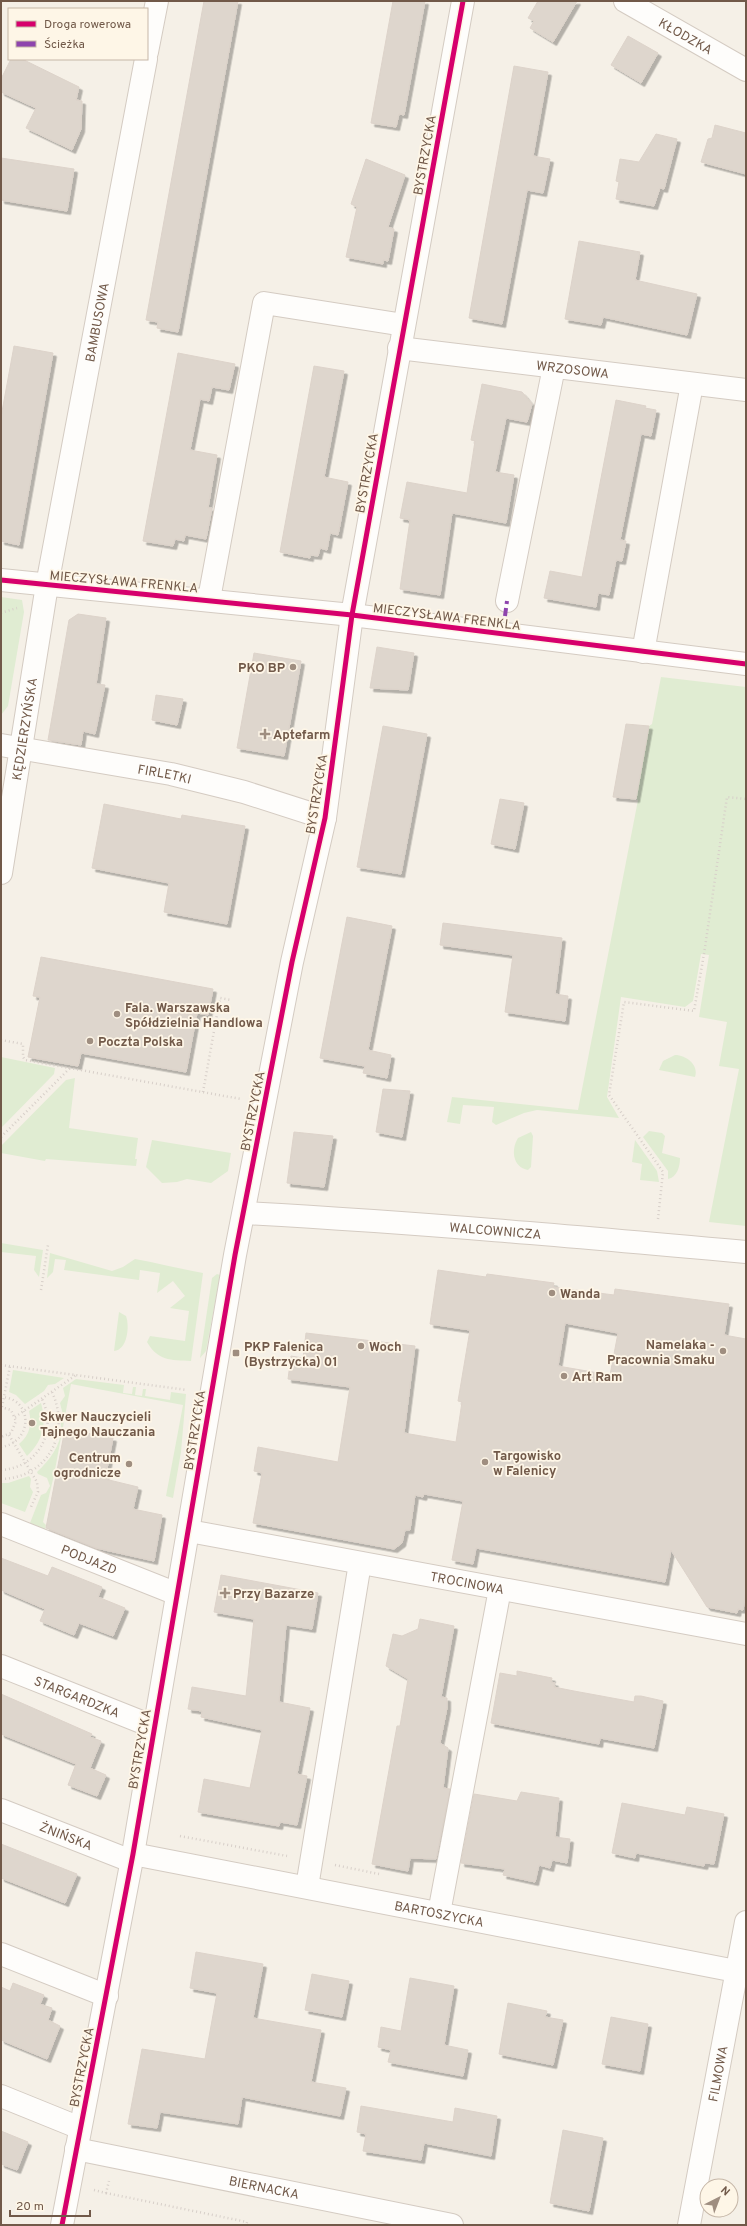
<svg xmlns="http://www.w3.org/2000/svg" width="747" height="2226" viewBox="0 0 747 2226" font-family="Overpass,sans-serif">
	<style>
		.green { fill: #e0ecd2 }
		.building { fill: #ded6cd; stroke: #ddd3ca; fill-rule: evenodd; filter: url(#shadow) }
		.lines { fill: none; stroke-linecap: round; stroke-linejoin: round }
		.minor-casing { stroke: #d4cbc2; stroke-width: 24 }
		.path { stroke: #d7cfc9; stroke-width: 2.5; stroke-dasharray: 1 3; stroke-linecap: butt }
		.minor { stroke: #fefdfb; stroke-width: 22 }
		.quiet { stroke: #8e44ad; stroke-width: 4; stroke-dasharray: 8 4; stroke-linecap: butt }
		.cycleway-casing { stroke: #fef6e7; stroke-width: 8 }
		.cycleway { stroke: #d6006c; stroke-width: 5 }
		.poi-dot { fill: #9f8e80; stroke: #fef6e7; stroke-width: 1.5 }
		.labels { text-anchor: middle; stroke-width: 3.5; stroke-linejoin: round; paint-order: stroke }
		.street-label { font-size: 13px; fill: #715949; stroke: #fef6e7 }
		.poi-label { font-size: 13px; font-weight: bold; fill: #715949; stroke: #fef6e7; text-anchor: start }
	</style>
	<defs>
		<filter id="shadow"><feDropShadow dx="3.5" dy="3.5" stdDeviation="0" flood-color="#0004"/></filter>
	</defs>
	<rect width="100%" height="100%" fill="#f5f0e7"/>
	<!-- green -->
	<g class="green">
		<path d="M1,597L22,600L24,612L8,706L1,715Z"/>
		<path d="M661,677L746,687V1226L709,1222L739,1069L719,1066L727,1022L699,1017L709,955L701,954L693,1001L685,1007L621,997L607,1097L619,1118L537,1110L524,1113L496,1125L492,1122L494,1107L463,1105L460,1124L447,1122L452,1097L578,1110L638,800L636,799L649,726L652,724Z"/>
		<path d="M675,1055C686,1055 699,1065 695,1077L659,1070L663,1061Z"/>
		<path d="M1,1057L55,1068L54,1074L1,1128Z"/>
		<path d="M75,1078L69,1128L138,1138L135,1159H137L136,1166L46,1159L45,1161L1,1153V1146L66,1080Z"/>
		<path d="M649,1131L662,1133L665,1136L662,1153L680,1158C680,1167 677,1177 668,1179V1171L643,1137Z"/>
		<path d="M531,1132L533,1136L531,1167L528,1170C512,1167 511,1149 518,1138Z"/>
		<path d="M152,1140L231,1153L228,1171L211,1183L187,1179L177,1182L162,1183L146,1167Z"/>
		<path d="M635,1140L657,1171L659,1182L640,1180L642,1164L632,1162Z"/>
		<path d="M1,1243L43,1250L39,1277L34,1270L36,1256L1,1252Z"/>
		<path d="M50,1253L112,1271L123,1267L135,1259C158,1263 180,1269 203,1273L191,1361C170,1360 158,1361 147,1342L150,1336L185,1341L189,1311L170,1308L185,1296L173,1281L157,1293L160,1273L140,1270L139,1280L64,1270L66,1260L55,1259L53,1272L47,1278Z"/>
		<path d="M217,1274L220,1275L206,1351L200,1358L212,1278Z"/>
		<path d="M119,1312L126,1316C130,1327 127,1350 114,1351Z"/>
		<path d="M13,1370L64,1378L55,1384L48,1385L44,1391L25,1404L16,1395L9,1392Z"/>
		<path d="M76,1379L124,1385L123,1393L132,1394L133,1387H136L135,1395L142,1396L143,1389H146L145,1396L170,1400L171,1392L186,1394L181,1452L173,1498L166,1496L183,1405L71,1384L54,1475L43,1522L46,1525L45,1531L30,1523L41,1495L46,1493L50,1486L47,1478L38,1474L37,1472C52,1458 65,1440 60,1419L63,1415L60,1403L65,1396L63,1388Z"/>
		<path d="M41,1403C47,1424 43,1441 27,1456L19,1444C30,1435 32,1424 29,1411Z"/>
		<path d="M29,1476L31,1479L30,1487L33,1492L25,1512L1,1503V1483H8Z"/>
	</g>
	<!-- building -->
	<g class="building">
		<path d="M204,1H238L178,332L157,328L158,322L146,320Z"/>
		<path d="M393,1H425L404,115L399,114L396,127L371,123Z"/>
		<path d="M538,1H577L553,42L530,28L534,21L528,18Z"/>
		<path d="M628,36L658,53L641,83L611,65Z"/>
		<path d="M11,59H22L79,87L76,100L82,101L81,129L72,150L26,128L36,108L1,92V79Z"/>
		<path d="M514,66L548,72L533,156L550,159L543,193L527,190L502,324L469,318Z"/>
		<path d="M715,125L746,133V174L701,162L708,139L712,138Z"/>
		<path d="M656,134L677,139L664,189L660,188L654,206L616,199L619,182L616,181L620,159L639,162Z"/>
		<path d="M1,158L74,169L67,211L1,200Z"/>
		<path d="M366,159L405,175L388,227L394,229L388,261L383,260V264L346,257L357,207L351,204Z"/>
		<path d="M579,241L640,252L635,280L697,294L687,335L603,317L601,325L565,319Z"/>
		<path d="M14,346L53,353L19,545L1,541V417Z"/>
		<path d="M178,353L235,364L229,390L212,387L209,401L200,399L190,450L217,455L208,508H212L206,539L185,535L184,541L175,539L173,546L143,541Z"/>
		<path d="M314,366L344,371L324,477L348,482L338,535L330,533L327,550L320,548L318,556L310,555V558L280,552Z"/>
		<path d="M482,384L522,392L532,404L527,422L506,418L495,472L514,475L506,523L452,513L440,595L400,589L410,520L400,518L407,482L467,493L475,441L471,440Z"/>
		<path d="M616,400L646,406L645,408L656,410L651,436L641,434L620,540L626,541L622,561L616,560L609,595L598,593L596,607L544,598L550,571L582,577Z"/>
		<path d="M78,614L106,618L96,684L105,685L95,734L83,731L81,745L48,740L69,620Z"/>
		<path d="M377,647L414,653L408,690L370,688Z"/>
		<path d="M254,653L301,661L284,756L237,748Z"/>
		<path d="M156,695L183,699L177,725L152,720Z"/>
		<path d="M626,724L649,726L636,799L613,797Z"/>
		<path d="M383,726L427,734L401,874L357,867Z"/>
		<path d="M500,799L524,803L515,849L491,844Z"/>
		<path d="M104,804L181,819L182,815L245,826L227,924L164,912L169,883L92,868Z"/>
		<path d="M347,917L392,926L368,1050L391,1055L387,1078L363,1073L365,1066L320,1058Z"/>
		<path d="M443,923L562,938L555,994L568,996L565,1021L505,1012L513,955L440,945Z"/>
		<path d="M41,957L213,989L208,1015L197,1013L186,1072L81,1053L78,1066L28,1057L40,997L33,996Z"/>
		<path d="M383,1089L410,1091L402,1137L376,1132Z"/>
		<path d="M294,1132L333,1136L324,1187L287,1183Z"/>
		<path d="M438,1270L486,1277L487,1274L554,1283L553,1287L614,1295L615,1289L729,1304L724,1335L746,1339V1592L743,1610L738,1609L737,1613L707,1607L671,1550L665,1582L476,1548L473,1564L452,1560L463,1501L424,1494L423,1497L415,1495L410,1530H405L402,1543L394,1549L253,1523L262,1473L254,1471L258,1447L338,1462L350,1387L288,1379L291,1356L303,1358L306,1333L415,1346L404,1433L456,1442L462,1402L458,1401L470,1330L430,1324ZM565,1323L618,1333L610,1375L558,1366Z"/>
		<path d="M65,1429L113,1438L105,1479L138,1487L133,1509L162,1515L154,1561L96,1548L46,1528Z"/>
		<path d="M1,1558L48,1576L52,1567L102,1587L98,1597L125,1608L113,1636L79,1623L74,1635L40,1621L45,1609L1,1590Z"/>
		<path d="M221,1575L318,1593L312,1629L286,1625L279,1702L310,1708L297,1774L307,1776L297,1825L280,1822L279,1826L198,1812L204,1779L250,1788L262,1730L201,1717L202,1711L188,1709L192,1687L246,1696L254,1619L214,1612Z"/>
		<path d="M420,1619L454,1626L441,1697L447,1698V1708L440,1743L448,1748L443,1788L450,1789L436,1859L410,1858L408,1871L372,1864L397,1726H400L408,1679L386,1666L393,1634L402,1636L418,1629Z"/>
		<path d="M517,1671L552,1678L551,1682L555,1683L554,1687L574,1691L634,1702L635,1696H641L663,1701L654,1748L600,1738L599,1744L491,1723L500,1673L517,1676Z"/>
		<path d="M1,1694L92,1734L90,1737L101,1741L90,1768L106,1775L97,1796L68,1785L76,1764L1,1734Z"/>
		<path d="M521,1792L559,1798L555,1837L570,1839L567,1863L552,1860L550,1868L539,1865L535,1882L503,1875L505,1869L461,1863L474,1794L517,1801Z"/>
		<path d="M622,1803L685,1815L687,1807L724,1814L714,1864L705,1863L704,1866L636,1853L635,1858L612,1853Z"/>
		<path d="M1,1844L77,1874L65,1903L1,1878Z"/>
		<path d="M196,1952L263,1964L253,2018L321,2030L311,2082L346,2088L340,2116L242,2097L238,2124L160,2112L157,2128L128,2124L142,2049L205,2059L217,1993L190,1988Z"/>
		<path d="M312,1974L349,1981L342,2017L305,2010Z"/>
		<path d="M410,1978L454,1986L444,2045L468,2050L463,2076L388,2062L391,2050L378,2047L381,2027L401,2031Z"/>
		<path d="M13,1983L44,1995L40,2004L52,2008L48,2020L60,2026L47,2059L1,2040V1987L10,1991Z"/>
		<path d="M508,2003L547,2011L545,2017L563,2020L553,2065L499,2054Z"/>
		<path d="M611,2017L648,2024L640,2071L602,2064Z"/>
		<path d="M361,2106L453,2122L455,2108L497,2116L491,2156L424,2143L421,2160L363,2151L366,2134L357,2132Z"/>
		<path d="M563,2130L603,2138L589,2211L550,2203Z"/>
		<path d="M1,2131L28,2142L17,2170L1,2164Z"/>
	</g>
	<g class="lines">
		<!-- minor casing -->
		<g class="minor-casing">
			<g id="minor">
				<path id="s1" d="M625,1L746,70"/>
				<path d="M147,52L157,1"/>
				<path id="s2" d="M399,348L746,390"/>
				<path d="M1,580L352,615L746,664"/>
				<path d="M209,599L264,303L404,325"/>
				<path d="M507,601L554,367"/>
				<path d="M643,652L692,384"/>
				<path id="s3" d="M1,745L171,774L244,792L325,818"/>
				<path id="s4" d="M1,873L47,585L146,59"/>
				<path id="s5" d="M244,1213C412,1222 579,1237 746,1252"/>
				<path id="s6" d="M1,1524L177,1594"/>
				<path id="s7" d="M189,1531L746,1634"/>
				<path id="s8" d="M1,1666L154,1727"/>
				<path id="s9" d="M1,1810L131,1861"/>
				<path id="s10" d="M133,1854L746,1973"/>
				<path d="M307,1887L360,1563"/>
				<path d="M439,1913L500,1589"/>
				<path d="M1,1954L107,1996"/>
				<path d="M1,2096L80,2128"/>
				<path id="s11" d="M76,2149L452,2225"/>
				<path d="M62,2225L133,1854L235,1255L292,962L325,818L352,615L463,1"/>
				<path id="s12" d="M689,2225L746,1922"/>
			</g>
		</g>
		<!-- path -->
		<g class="path">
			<path d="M1,613L17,608"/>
			<path d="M1,1040L23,1044V1057L25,1060L241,1099"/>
			<path d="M203,1092L220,998L231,1000"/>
			<path d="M1,1137L70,1068"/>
			<path d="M658,1219L663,1172L609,1095L624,1002L694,1011L704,954L727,797L746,799"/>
			<path d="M41,1290L48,1245"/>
			<path d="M1,1365L187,1390"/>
			<path d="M1,1397C33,1398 34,1442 1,1447"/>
			<path d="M1,1407L11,1410L16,1421L11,1433L1,1437"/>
			<path d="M2,1407L10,1366"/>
			<path d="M15,1417L76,1375"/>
			<path d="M9,1435L37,1482L38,1492L30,1509"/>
			<path d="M1,1470C38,1468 58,1431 42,1399"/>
			<path d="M1,1479C48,1478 71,1433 52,1392"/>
			<path d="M180,1836L287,1856"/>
			<path d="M335,1865L379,1874"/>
			<path d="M94,2190L106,2193L109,2181"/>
			<path d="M106,2193L247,2222L246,2225"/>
		</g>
		<!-- minor -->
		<use href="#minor" class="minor"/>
		<!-- quiet -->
		<path class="quiet" d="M505,616L507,601"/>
		<!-- cycleway casing -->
		<g class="cycleway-casing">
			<g id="cycleway">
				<path d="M1,580L352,615L746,664"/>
				<path d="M62,2225L133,1854L235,1255L292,962L325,818L352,615L463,1"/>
			</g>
		</g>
		<!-- cycleway -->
		<use href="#cycleway" class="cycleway"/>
	</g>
	<!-- markers -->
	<g class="poi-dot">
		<circle cx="293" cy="667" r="4"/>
		<path d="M263 728h4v4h4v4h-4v4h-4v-4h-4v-4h4z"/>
		<circle cx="117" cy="1014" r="4"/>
		<circle cx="90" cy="1041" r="4"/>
		<circle cx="552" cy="1293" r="4"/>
		<circle cx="361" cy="1346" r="4"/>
		<circle cx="723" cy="1351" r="4"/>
		<rect x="232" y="1349" width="8" height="8" rx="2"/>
		<circle cx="564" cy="1376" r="4"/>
		<circle cx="32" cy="1423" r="4"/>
		<circle cx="485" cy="1462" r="4"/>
		<circle cx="129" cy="1464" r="4"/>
		<path d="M223 1587h4v4h4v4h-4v4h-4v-4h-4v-4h4z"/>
	</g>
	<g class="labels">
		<!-- street labels -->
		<g class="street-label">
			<text dy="5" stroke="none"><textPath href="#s1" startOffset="70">KŁODZKA</textPath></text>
			<text transform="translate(424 155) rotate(-80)" y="5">BYSTRZYCKA</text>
			<text dy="5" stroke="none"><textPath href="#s4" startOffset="559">BAMBUSOWA</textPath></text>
			<text dy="5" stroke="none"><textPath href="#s2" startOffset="175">WRZOSOWA</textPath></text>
			<text transform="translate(366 473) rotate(-80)" y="5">BYSTRZYCKA</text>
			<text transform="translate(124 581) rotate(5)" y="5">MIECZYSŁAWA FRENKLA</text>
			<text transform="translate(447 616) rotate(7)" y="5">MIECZYSŁAWA FRENKLA</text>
			<text dy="5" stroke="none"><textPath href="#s4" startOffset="146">KĘDZIERZYŃSKA</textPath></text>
			<text dy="5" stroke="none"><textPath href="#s3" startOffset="166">FIRLETKI</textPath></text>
			<text transform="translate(316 794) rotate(-81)" y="5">BYSTRZYCKA</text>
			<text transform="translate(252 1111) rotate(-79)" y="5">BYSTRZYCKA</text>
			<text dy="5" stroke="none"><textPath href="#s5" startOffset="252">WALCOWNICZA</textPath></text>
			<text transform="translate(194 1430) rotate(-81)" y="5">BYSTRZYCKA</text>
			<text dy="5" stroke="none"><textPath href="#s6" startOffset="95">PODJAZD</textPath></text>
			<text dy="5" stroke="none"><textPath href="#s7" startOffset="283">TROCINOWA</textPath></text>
			<text dy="5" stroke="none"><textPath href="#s8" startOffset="82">STARGARDZKA</textPath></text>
			<text transform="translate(139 1749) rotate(-80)" y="5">BYSTRZYCKA</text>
			<text dy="5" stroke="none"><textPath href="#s9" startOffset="70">ŻNIŃSKA</textPath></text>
			<text dy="5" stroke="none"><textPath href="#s10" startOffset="312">BARTOSZYCKA</textPath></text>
			<text transform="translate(81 2067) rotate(-79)" y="5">BYSTRZYCKA</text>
			<text dy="5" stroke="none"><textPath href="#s12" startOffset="154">FILMOWA</textPath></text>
			<text dy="5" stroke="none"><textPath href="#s11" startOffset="192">BIERNACKA</textPath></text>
		</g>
		<!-- poi labels -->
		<g class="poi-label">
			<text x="285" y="672" text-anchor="end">PKO BP</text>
			<text x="273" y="739">Aptefarm</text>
			<text x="125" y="1012">Fala. Warszawska<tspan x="125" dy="15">Spółdzielnia Handlowa</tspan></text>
			<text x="98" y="1046">Poczta Polska</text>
			<text x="560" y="1298">Wanda</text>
			<text x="715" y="1349" text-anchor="end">Namelaka -<tspan x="715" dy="15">Pracownia Smaku</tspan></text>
			<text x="244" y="1351">PKP Falenica<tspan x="244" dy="15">(Bystrzycka) 01</tspan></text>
			<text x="369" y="1351">Woch</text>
			<text x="572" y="1381">Art Ram</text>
			<text x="40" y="1421">Skwer Nauczycieli<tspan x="40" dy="15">Tajnego Nauczania</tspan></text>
			<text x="493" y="1460">Targowisko<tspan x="493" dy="15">w Falenicy</tspan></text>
			<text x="121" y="1462" text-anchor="end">Centrum<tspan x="121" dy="15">ogrodnicze</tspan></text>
			<text x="233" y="1598">Przy Bazarze</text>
		</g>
	</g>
	<!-- border -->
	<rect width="747" height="2226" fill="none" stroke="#715949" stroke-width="4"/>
	<!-- legend -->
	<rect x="8" y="8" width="140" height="52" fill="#fef6e7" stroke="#c6b7a8"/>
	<rect x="16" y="21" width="20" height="6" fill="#d6006c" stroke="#c6b7a8"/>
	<text x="44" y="28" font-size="12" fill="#715949">Droga rowerowa</text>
	<rect x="16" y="41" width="20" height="6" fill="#8e44ad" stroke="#c6b7a8"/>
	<text x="44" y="48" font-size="12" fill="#715949">Ścieżka</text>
	<!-- north arrow -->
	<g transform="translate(719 2198) rotate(42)"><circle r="19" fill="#fef6e7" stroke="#c6b7a8"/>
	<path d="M0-3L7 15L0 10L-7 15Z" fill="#9f8e80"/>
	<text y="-6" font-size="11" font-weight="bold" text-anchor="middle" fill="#715949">N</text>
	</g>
	<!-- scale -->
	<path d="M10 2210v6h80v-6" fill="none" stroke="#715949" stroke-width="2"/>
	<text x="16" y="2210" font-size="12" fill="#715949" stroke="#fef6e7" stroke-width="3" paint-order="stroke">20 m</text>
</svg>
